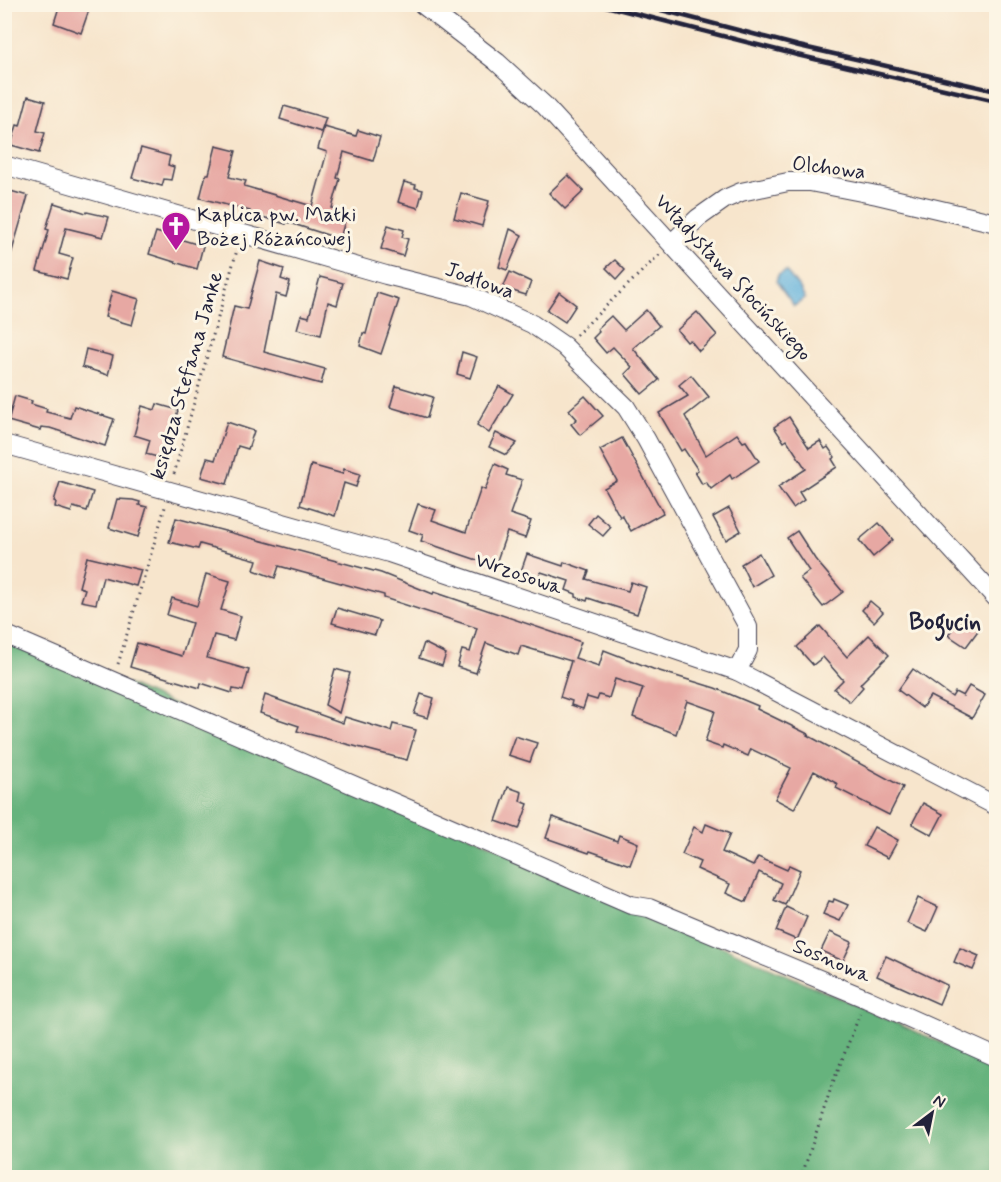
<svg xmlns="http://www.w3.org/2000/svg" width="1001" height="1182" viewBox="0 0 1001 1182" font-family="Mynerve,sans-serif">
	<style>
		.forest { fill: #66b37d; stroke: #446a5c; stroke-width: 1.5 }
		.water { fill: #63b2dd; stroke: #426a8c; stroke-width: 1.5 }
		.building { fill: #e7a8a3 }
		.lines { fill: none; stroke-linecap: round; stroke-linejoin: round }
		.street-casing { stroke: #423f51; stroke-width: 20 }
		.path { stroke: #423f51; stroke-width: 3; stroke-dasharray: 1.5 4.5; stroke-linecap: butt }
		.street { stroke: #fff; stroke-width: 18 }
		.rail { stroke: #22223b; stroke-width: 4.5 }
		.labels { text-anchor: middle; stroke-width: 6; stroke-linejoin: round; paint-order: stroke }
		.street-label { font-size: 21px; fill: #22223b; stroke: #fcf5e5 }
		.poi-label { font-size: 21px; fill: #22223b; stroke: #fcf5e5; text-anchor: start }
		.quarter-label { font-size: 24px; font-weight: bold; fill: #22223b; stroke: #fcf5e5 }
	</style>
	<rect width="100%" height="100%" fill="#fcf5e5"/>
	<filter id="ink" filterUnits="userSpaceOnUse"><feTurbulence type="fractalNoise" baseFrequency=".0167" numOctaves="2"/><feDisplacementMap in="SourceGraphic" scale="12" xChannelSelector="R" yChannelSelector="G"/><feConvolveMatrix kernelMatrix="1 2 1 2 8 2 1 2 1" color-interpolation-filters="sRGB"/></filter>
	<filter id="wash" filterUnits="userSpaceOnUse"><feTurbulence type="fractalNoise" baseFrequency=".008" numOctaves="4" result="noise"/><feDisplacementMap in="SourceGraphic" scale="24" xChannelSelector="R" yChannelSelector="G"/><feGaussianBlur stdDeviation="1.35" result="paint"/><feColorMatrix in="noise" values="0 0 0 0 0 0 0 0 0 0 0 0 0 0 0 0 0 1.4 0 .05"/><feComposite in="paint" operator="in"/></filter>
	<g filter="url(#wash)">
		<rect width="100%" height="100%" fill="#f7e5cc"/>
		<!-- forest -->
		<path class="forest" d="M4,630L996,1067V1177H5Z"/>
		<!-- water -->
		<path class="water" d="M786,271L800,289L805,299L794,306L776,281L778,275Z"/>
		<g id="blocks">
			<!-- building -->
			<g class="building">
				<path d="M60,4H91L81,33L54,23Z"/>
				<path d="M28,96L45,101L37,131L45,133L39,153L11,145L17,125L20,126Z"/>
				<path d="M284,106L326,118L321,132L280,119Z"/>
				<path d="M324,127L356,136L358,130L380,137L373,161L344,152L337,178L340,179L332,208L347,213L340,239L287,222L286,224L249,213L250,211L200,198L206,174H209L216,146L236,151L229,177L246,181L244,186L312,206L327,152L318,149Z"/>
				<path d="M141,148L170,156L168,165L174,167L171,180L164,179L162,186L132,178Z"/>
				<path d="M568,175L584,191L565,209L549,193Z"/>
				<path d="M404,182L416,185L415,188L423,190L418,208L398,202Z"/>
				<path d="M7,190L28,196L8,265L4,264V199Z"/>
				<path d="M461,193L489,201L482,226L454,218Z"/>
				<path d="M54,203L86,213L87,212L109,217L103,237L66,228L59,254L73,258L67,279L37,271L49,230L46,229Z"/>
				<path d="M388,225L404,230L402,237L408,239L403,256L381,249Z"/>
				<path d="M510,229L522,235L507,270L499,267Z"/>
				<path d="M156,232L203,246L197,269L149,254Z"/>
				<path d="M615,260L625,270L617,279L606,268Z"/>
				<path d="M260,261L284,269L281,279L290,282L286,297L276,294L264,352L325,369L321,384L222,357L234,306L247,309Z"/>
				<path d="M510,272L531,282L526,295L503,288Z"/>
				<path d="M320,277L343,283L337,305L328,302L321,335L297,329L301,315L309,317Z"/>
				<path d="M112,291L139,299L132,325L105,317Z"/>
				<path d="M559,292L576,305L565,322L547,310Z"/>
				<path d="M377,293L399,300L381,354L360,346L363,333L366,334Z"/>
				<path d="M646,310L659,326L633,348L659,380L642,394L625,374L632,367L613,347L606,353L593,338L599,332L597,329L611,316L624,330Z"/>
				<path d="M697,312L717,335L699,351L690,340L687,342L677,330Z"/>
				<path d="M86,349L113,356L108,375L82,367Z"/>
				<path d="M462,352L477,357L470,378L457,374Z"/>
				<path d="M691,375L709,397L685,416L706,455L737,434L743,442L746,441L759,461L732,479L730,475L711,489L706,482L702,484L695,472L698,470L684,449L681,451L659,413L688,396L679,385Z"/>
				<path d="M396,386L433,397L427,418L390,407Z"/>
				<path d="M499,386L513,394L489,433L477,425Z"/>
				<path d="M15,396L32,401L31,404L47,409L46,412L70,418L74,406L114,419L105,446L50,428L41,427L40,430L8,421Z"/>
				<path d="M585,396L603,416L580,435L571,424L577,419L569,410Z"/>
				<path d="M157,404L178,410L165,459L146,454L150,440L134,435L142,406L155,410Z"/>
				<path d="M789,417L809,448L820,441L825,449L828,447L835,457L832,459L837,467L799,492L804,500L793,508L778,487L806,469L787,440L784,442L774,427Z"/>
				<path d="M227,422L254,431L248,449L238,446L227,484L201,477L207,458L215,460Z"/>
				<path d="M496,433L517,443L506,455L489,447Z"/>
				<path d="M622,438L663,513L631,531L622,515L620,517L604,488L617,481L600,450Z"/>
				<path d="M495,464L508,470L506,475L522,480L510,514L531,521L525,538L507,532L495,566L421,541L423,535L409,530L418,504L436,510L432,520L466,532L481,488L485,490Z"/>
				<path d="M311,465L343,474L344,469L360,474L356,487L344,483L335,516L300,505Z"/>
				<path d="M60,482L93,492L87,511L73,507L71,512L55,507L56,502L54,501Z"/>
				<path d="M117,499L133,500L140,502L139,505L147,507L138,537L109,528Z"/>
				<path d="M729,508L741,531L726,540L713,517Z"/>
				<path d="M596,514L611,527L603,536L588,524Z"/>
				<path d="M176,518L381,573L433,594L434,592L581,642L575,658L599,666L604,650L653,669L715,688L758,706L757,709L808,734L807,735L903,787L889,815L836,788L838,784L814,771L794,809L775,799L791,768L751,749L748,756L723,745L722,748L705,742L715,711L687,701L676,734L633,717L643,688L615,679L609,698L599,695L597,700L587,697L583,709L571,705L572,701L560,697L571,661L521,646L518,655L486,643L476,673L457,667L462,650L470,652L477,628L384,598V595L279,566L275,578L254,570L257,560L200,544L198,549L169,542Z"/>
				<path d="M879,523L893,540L873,557L859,540Z"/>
				<path d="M797,531L815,559L843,592L823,607L800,578L809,571L787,538Z"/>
				<path d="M759,553L771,575L752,587L741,564Z"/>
				<path d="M527,554L563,566L564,562L589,571L586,579L628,591L631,582L646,587L637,614L588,598L587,601L576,597V594L566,590L569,581L541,572L538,581L520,574Z"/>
				<path d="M87,557L141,570L136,586L103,577L96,604L81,601L85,589L79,587Z"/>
				<path d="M206,574L230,581L221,610L241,616L234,640L214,635L207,658L249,670L243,691L233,689L232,693L201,683L200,688L130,667L137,643L182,656L192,623L167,615L172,598L197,606Z"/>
				<path d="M870,601L883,612L874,622L862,610Z"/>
				<path d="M337,608L380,621L375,635L332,623Z"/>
				<path d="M967,619L980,628L966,647L948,635L959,620L964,623Z"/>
				<path d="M820,626L847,657L869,635L889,655L860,684L863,687L850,702L834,689L843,680L823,657L813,665L797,647Z"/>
				<path d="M424,643L446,654L442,666L419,658Z"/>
				<path d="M335,669L350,673L339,713L325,705Z"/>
				<path d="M913,669L952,697L955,692L963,696L969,686L985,695L972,718L930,696L922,708L898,690Z"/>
				<path d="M421,694L434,698L428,718L414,714Z"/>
				<path d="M265,695L343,723L345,717L391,731L393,724L416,730L407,760L297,731L299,726L260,713Z"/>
				<path d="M515,736L537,743L530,762L508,755Z"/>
				<path d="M508,787L522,792L520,801L528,804L519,829L496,821Z"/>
				<path d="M923,803L943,814L932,835L912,824Z"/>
				<path d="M553,817L617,841L619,835L638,843L630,865L590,851L589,853L546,838Z"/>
				<path d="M706,824L730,834L722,852L753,866L758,857L787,870L789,865L800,870L785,905L774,900L781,883L759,872L746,902L726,893L730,884L697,869L700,862L682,854L694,827L703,832Z"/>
				<path d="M874,827L898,840L888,858L864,846Z"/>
				<path d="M918,898L938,907L927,932L907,923Z"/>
				<path d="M834,899L848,905L840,921L823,914L829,901L833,902Z"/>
				<path d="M786,907L807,917L797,940L776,931Z"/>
				<path d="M830,932L852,942L843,961L821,951Z"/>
				<path d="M960,948L979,956L973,970L954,962Z"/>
				<path d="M886,956L947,985L939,1004L877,976Z"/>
			</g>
		</g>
	</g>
	<g filter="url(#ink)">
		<use href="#blocks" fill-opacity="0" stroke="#423f51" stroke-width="1.5"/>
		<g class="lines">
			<!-- street casing -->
			<g class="street-casing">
				<g id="street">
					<path d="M422,4L497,62L544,105L996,598"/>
					<path d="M4,165L386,275L471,296L532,324L564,346L626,407L646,439L748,627V650L737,671"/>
					<path d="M672,243L698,218L725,199L741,192L788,182H810L877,195L996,223"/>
					<path d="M4,444L389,553L737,671L996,806"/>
					<path d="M4,634L631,905L649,908L867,999L996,1057"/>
				</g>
			</g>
			<!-- path -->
			<g class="path">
				<path d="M576,335L660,254"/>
				<path d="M174,474L237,250"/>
				<path d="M118,664L165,507"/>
				<path d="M801,1178L832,1085L860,1014"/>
			</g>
			<!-- street -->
			<use href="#street" class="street"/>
			<!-- rail -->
			<g class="rail">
				<path d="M598,4L797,55L996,101"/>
				<path d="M638,4L799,46L996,91"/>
			</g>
		</g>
	</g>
	<!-- icons -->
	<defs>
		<g id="church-pin" transform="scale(1.5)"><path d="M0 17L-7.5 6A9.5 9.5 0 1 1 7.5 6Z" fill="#b5179e" stroke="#fcf5e5"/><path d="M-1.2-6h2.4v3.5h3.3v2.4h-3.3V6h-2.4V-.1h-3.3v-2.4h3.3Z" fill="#fff"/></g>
	</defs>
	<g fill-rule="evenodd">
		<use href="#church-pin" x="176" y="226"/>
	</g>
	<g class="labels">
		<!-- street labels -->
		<g class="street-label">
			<text transform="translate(829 167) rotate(7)" y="7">Olchowa</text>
			<text transform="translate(734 277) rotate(47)" y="7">Władysława Słocińskiego</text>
			<text transform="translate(480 280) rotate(20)" y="7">Jodłowa</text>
			<text transform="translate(186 375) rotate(-74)" y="7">księdza Stefana Janke</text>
			<text transform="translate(519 573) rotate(19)" y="7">Wrzosowa</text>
			<text transform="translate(832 960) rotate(23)" y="7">Sosnowa</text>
		</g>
		<!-- poi labels -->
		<g class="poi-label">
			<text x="197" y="221">Kaplica pw. Matki<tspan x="197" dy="24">Bożej Różańcowej</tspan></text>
		</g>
		<!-- quarter labels -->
		<g class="quarter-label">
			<text x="945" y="629">Bogucin</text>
		</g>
	</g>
	<!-- margin -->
	<rect width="1001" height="1182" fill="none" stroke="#fcf5e5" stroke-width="24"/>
	<!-- north arrow -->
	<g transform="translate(932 1113) rotate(32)" stroke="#fcf5e5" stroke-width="4.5" paint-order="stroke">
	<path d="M0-4.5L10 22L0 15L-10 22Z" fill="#22223b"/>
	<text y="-9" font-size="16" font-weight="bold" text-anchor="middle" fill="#22223b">N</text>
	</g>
</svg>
